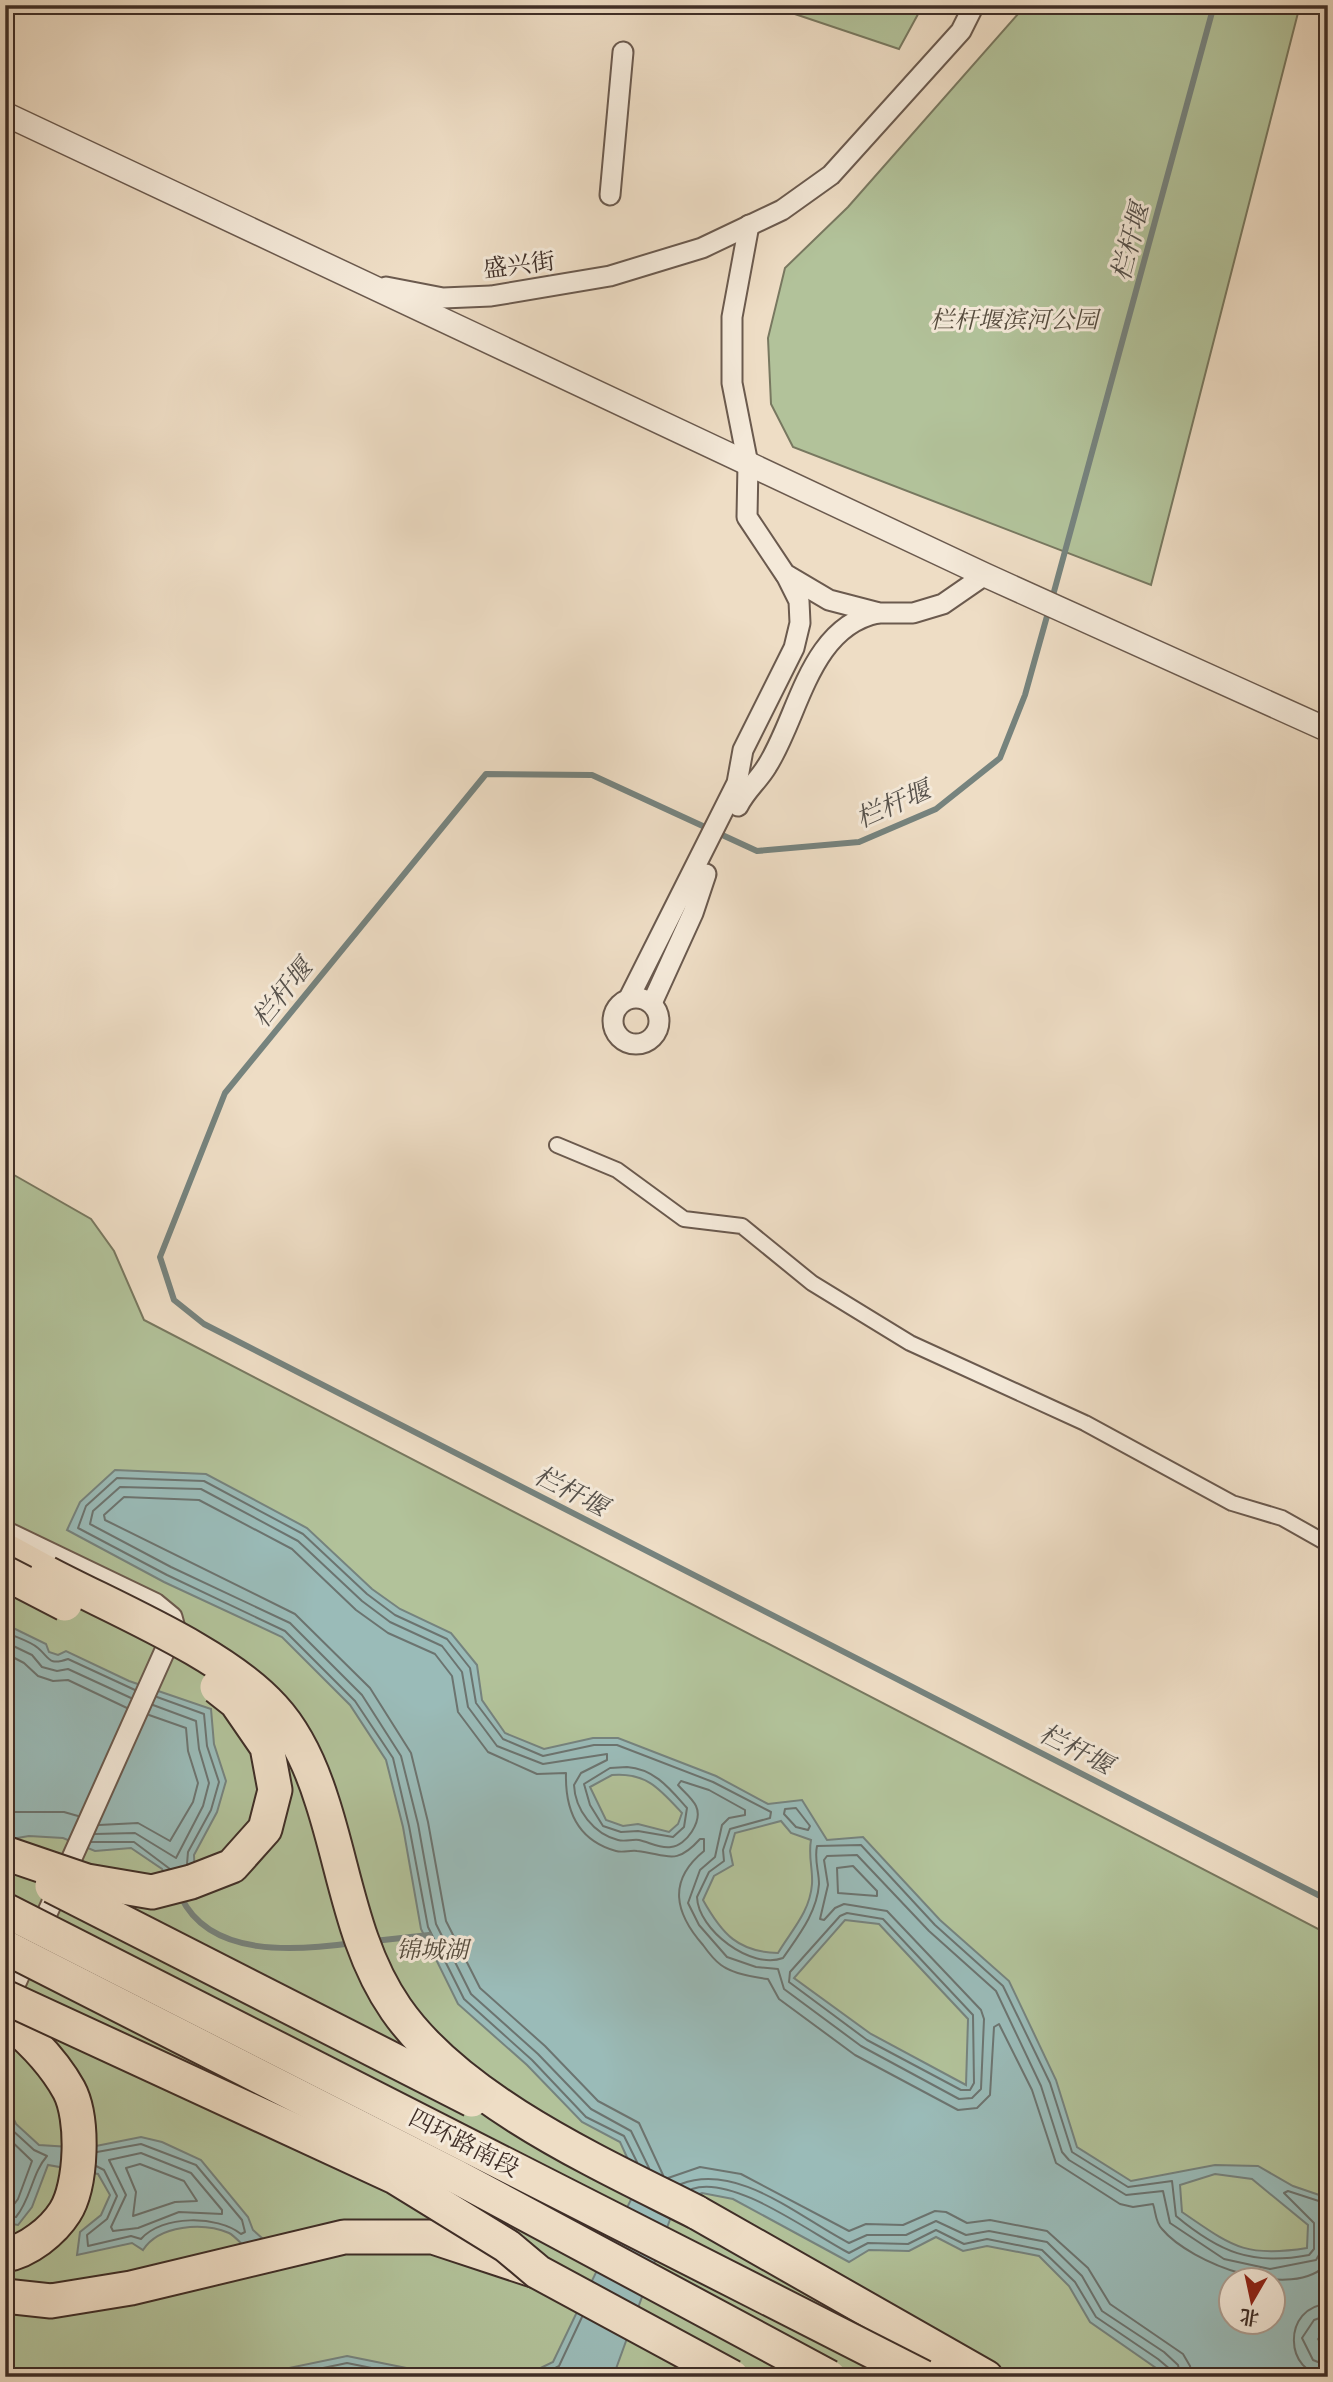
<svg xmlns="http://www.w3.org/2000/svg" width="1333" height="2382" viewBox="0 0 1333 2382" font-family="'IM FELL Great Primer','Noto Serif SC',serif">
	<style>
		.green { fill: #b2c29a; stroke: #787860; stroke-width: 2; fill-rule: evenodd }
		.water { fill: #9abbb8; stroke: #76837e; stroke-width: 2; fill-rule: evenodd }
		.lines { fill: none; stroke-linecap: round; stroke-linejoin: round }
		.shore { stroke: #6c7470; stroke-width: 2 }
		.stream { stroke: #76837e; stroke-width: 6 }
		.pedestrian-casing { stroke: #6b5a4e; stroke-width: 18 }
		.minor-casing { stroke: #6b5a4e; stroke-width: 23 }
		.tertiary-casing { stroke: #6b5a4e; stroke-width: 26 }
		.motorway-casing { stroke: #3f2e27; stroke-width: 37 }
		.pedestrian { stroke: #f4e9d9; stroke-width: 14 }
		.minor { stroke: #f4e9d9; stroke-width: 19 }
		.tertiary { stroke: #f4e9d9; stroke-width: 23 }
		.motorway { stroke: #eeddc5; stroke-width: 33 }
		.motorway-bridge-casing { stroke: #3f2e27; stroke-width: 37; stroke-linecap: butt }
		.motorway-bridge { stroke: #eeddc5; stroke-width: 33 }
		.labels { text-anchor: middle; stroke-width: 6; stroke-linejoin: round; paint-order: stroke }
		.street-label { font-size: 24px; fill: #3f2e27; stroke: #f4e9d9 }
		.park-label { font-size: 24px; font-style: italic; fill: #564c3e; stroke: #f4e9d9 }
		.water-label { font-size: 26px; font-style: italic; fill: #56514b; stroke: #f4e9d9 }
	</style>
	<rect width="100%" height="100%" fill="#eeddc5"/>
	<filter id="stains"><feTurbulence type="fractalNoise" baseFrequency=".00286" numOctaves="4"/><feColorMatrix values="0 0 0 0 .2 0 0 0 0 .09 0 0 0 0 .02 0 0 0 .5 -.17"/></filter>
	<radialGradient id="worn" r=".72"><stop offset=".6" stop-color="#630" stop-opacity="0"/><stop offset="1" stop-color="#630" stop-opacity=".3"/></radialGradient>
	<!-- green -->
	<g class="green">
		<path d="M417,5H595L593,12Z"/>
		<path d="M768,5H923L899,49Z"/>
		<path d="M1026,5H1300L1151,585L793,447L771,404L768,338L785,268L848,207Z"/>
		<path d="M7,1171L91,1219L114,1251L144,1320L1328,1934V2377H5ZM1232,2280H1274V2322H1232Z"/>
	</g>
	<!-- water -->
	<g class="water">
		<path d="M115,1470L206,1474L307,1528L372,1589L400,1609L451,1633L477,1665L482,1700L505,1733L544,1749L593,1738H618L716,1776L768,1804L802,1800L827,1840L863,1837L940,1920L1009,1981L1056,2080L1077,2147L1131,2181L1215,2165L1258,2166L1293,2186L1328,2198V2328L1318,2339L1328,2354V2377H1169L1090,2322L1069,2286L1039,2256L987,2246L963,2251L936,2237L909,2251L869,2250L849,2262L733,2199L702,2193L676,2203L613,2377H522L553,2362L637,2187V2179L620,2142L582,2122L527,2065L458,2004L421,1929L403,1827L386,1760L350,1705L282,1637L164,1582L67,1530L80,1502ZM612,1775C646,1772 660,1789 682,1813L678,1824L669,1832L638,1824L623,1826L606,1820L590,1787ZM781,1821L791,1833L811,1840C808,1856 813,1869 812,1884C810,1912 791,1931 778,1953C738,1952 722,1934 703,1900L714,1876L733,1865L730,1851L735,1833ZM845,1920L879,1924L968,2019L966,2085L871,2034L794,1978ZM1215,2174L1252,2179L1308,2225L1307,2248C1244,2258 1232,2246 1182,2212L1180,2185ZM1232,2280H1274V2322H1232Z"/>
		<path d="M5,1624L46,1644L49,1652L58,1655L66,1651L129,1681L211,1709L214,1744L226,1781L217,1812L194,1855L195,1880L176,1898L162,1869L131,1848L95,1851L63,1838L29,1836L5,1840Z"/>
		<path d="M5,2100L16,2124L39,2145L86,2148L141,2137L162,2142L201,2160L248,2217L253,2230L273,2248H246C241,2244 235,2236 229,2233C203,2222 159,2225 143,2250L132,2243L77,2255L80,2232L101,2215L110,2195L98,2174L48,2165L32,2207L18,2225L5,2223Z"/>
		<path d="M347,2356L451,2377H245Z"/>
	</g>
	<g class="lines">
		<!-- shore -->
		<g class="shore">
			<path d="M5,1632C15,1637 30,1641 38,1648C50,1658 48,1666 68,1659L135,1690"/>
			<path d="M5,1642L32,1655L42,1667L57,1671L68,1669L131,1698"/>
			<path d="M5,1653L24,1663L38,1676L53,1681L68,1680L127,1708"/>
			<path d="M157,1697L204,1714L207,1746L219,1782L211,1810L188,1852L187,1864"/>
			<path d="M627,1767C655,1769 670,1789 687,1808L684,1827L673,1837L638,1831L621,1832L603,1826L590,1805L584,1784L610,1768Z"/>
			<path d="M796,1808L810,1826L808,1830L796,1827L784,1814L785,1809Z"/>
			<path d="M5,1812H64L78,1816"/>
			<path d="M99,1825L138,1823L170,1841L193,1802L198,1783L188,1751L186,1728L149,1715"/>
			<path d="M95,1834L135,1833L176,1858L203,1806L209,1783L199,1749L196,1721L153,1705"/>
			<path d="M91,1842H134L170,1869"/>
			<path d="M853,1866L877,1891V1896L838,1893L837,1868Z"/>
			<path d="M847,1913L883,1919L973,2015L974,2083L970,2090H961L867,2040L789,1982L790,1972L840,1916Z"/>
			<path d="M5,2118L11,2129L34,2150L47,2156C32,2173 31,2199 16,2217H5"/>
			<path d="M5,2135L32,2161L18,2199L12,2207L5,2208"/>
			<path d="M141,2153L191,2173L222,2210V2214L179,2212L138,2228L113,2231L111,2227L126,2195L109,2160Z"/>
			<path d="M637,2162L624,2136L586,2117L532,2060L464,1999L428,1927L409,1826L393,1758L355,1701L285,1631L167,1575L78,1528L86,1506L117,1478L204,1481L303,1534L367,1594L395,1615L447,1639L470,1668L476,1703L503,1739L543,1756L594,1745H617L713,1782L771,1812L770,1818L730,1829L723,1850L724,1861L709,1872L697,1897C698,1930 751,1970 783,1958C798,1936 817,1913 819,1884C819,1871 814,1860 817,1846L861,1845L935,1925L1003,1986L1050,2083L1072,2152L1128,2187L1172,2181L1176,2216C1219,2252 1252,2266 1309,2255L1314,2249V2223L1284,2193L1288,2191L1328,2204"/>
			<path d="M140,2164L184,2181L197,2201L175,2202L133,2216L136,2192L126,2168Z"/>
			<path d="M96,2166L104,2170L117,2196L107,2219L87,2235L88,2246L131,2236L141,2239C162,2215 217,2215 241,2234L245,2232L242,2220L196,2165L141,2144L97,2152"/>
			<path d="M649,2168L631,2131L591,2109L538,2054L471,1994L436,1924L418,1824L401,1756L362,1695L290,1623L171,1567L90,1524L93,1511L120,1487L201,1489L298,1541L362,1601L390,1622L442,1646L462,1672L468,1707L497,1746L543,1764L607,1754V1760L581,1773L574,1785C575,1810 594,1834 618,1840C625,1842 632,1839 639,1840C649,1842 660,1849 671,1847C686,1846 703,1821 696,1806C692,1798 684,1792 678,1785L681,1781L709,1790L745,1810V1815L729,1818L722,1825L715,1857L700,1870L688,1903L699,1925L727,1957L756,1967L778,1969L784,1989L861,2046L959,2099L972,2098L981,2089L984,2019L981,2010L887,1911L844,1904L835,1908L824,1920L820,1919L828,1885L824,1860L827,1856L857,1855L929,1931L996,1991L1041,2086L1062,2152L1069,2160L1126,2195L1163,2191L1170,2223L1224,2259L1270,2269L1316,2260L1323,2248L1321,2216L1328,2213"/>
			<path d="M663,2175L639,2123L598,2101L545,2046L480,1988L446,1921L428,1822L411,1753L370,1688L295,1614L105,1520L104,1515L124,1497L199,1500L292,1549L356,1610L388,1633L435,1654L452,1676L458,1712L488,1752L537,1774L566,1773C565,1809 576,1840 616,1851C623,1853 630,1850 637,1851C667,1854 675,1867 700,1839H704V1851C667,1881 675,1913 703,1945C708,1952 714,1960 721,1965C733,1974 753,1977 768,1979L779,1999L855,2055L958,2110L977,2108L990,2095L994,2027L999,2024L1032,2090L1056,2163L1120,2204L1133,2207L1153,2204C1156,2212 1155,2222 1162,2229C1190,2263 1293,2303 1328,2263"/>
			<path d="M668,2178L700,2167L741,2174L849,2231L866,2224L903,2225L935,2211L946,2212L967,2223L990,2220L1047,2231L1088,2268L1110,2304L1183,2354L1190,2366L1192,2377"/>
			<path d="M681,2184C738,2162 800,2218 849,2243L867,2235H906L936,2221L966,2235L989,2231L1047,2242L1082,2276L1102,2311L1164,2352L1178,2365L1181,2377"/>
			<path d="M692,2189C733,2174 812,2234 849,2253L868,2243L908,2244L936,2230L964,2244L987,2239L1042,2250L1075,2282L1096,2317L1158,2359L1171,2370L1173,2377"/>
			<path d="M1328,2304C1282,2306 1283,2375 1328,2376"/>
			<path d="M1328,2315L1314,2320L1302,2338L1313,2360L1328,2366"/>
			<path d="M280,2377L347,2363L416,2377"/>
			<path d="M539,2377L559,2366L582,2317"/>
		</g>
		<!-- stream -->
		<g class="stream">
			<path d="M1052,599L1214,5"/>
			<path d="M1049,609L1025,695L1000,758L936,809L859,842L757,851L592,775L486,774L225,1093L160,1257L174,1300L204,1324L1328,1900"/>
			<path d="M181,1897C210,1958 296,1951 353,1943"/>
			<path d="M374,1941L429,1935"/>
		</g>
		<!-- pedestrian casing -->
		<g class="pedestrian-casing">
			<path id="pedestrian" d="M557,1145L617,1170L684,1219L742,1226L812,1283L910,1343L1085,1423L1232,1503L1282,1518L1328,1544"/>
		</g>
		<!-- minor casing -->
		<g class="minor-casing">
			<g id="minor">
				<path d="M610,195L623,52"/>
				<path d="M749,225L732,317V383L748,464L747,517L785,574L829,600L879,613H913L943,604L985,575"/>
				<path d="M386,287L443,298L491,296L610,276L702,248L782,210L831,175L961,31L974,5"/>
				<path d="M738,806C746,790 758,781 767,766C799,716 809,627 878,613"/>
				<circle cx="636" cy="1021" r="23"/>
				<path d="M629,998L737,783L743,750L794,648L800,623L799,601L786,575"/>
				<path d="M652,1003L693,913L706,874"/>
				<path d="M5,1531L155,1603L172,1617L175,1628L6,2005"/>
			</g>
		</g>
		<!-- tertiary casing -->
		<g class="tertiary-casing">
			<path id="tertiary" d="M5,114L985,575L1328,730"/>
		</g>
		<!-- motorway casing -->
		<g class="motorway-casing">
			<g id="motorway">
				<path d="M5,1550L47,1573"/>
				<path d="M5,2018C31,2039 53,2061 69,2090C84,2118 82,2185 65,2212C53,2231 28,2251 5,2255"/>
				<path d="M696,2212L986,2377"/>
				<path d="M5,2296L51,2301L131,2288L344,2237H433L536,2271"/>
			</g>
		</g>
		<!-- pedestrian -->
		<use href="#pedestrian" class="pedestrian"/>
		<!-- minor -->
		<use href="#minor" class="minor"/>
		<!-- tertiary -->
		<use href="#tertiary" class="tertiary"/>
		<!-- motorway -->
		<use href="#motorway" class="motorway"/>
		<!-- motorway-bridge casing -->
		<g class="motorway-bridge-casing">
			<g id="motorway-bridge">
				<path d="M5,1573L65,1604"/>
				<path d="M47,1573C113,1608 224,1653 273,1708C296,1733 312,1769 322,1801C345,1871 353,1947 396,2009C459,2100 599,2163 696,2212"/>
				<path d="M5,1853L87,1881L152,1892L191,1882L232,1866L265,1829L275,1790L267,1747L236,1702L217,1687"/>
				<path d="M52,1886L472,2100"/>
				<path d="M5,1910L923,2377"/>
				<path d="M5,1947L457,2177L829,2377"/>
				<path d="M5,1997L395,2177L507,2246L538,2272L732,2377"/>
			</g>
		</g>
		<!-- motorway-bridge -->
		<use href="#motorway-bridge" class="motorway-bridge"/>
	</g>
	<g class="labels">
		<!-- street labels -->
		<g class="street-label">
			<text transform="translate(519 265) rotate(-7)" y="8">盛兴街</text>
			<text transform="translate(464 2143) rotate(27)" y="8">四环路南段</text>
		</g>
		<!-- park labels -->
		<g class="park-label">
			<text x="1014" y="328">栏杆堰滨河公园</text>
			<text x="432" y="1958">锦城湖</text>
		</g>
		<!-- water labels -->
		<g class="water-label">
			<text transform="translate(1130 242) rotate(-75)" y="9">栏杆堰</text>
			<text transform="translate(893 804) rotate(-24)" y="9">栏杆堰</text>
			<text transform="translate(282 993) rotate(-51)" y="9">栏杆堰</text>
			<text transform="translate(571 1491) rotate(27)" y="9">栏杆堰</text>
			<text transform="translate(1076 1749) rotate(27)" y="9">栏杆堰</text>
		</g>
	</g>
	<!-- margin -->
	<rect width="1333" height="2382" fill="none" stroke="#eeddc5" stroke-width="28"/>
	<rect x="7" y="7" width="1319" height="2368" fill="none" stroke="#3f2e27" stroke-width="3.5"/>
	<rect x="14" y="14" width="1305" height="2354" fill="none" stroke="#3f2e27" stroke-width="2"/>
	<!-- north arrow -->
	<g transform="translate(1252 2301) rotate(189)"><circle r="33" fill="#f4e9d9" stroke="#ac9e92" stroke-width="2"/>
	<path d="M0-5L12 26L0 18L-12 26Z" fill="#8f2418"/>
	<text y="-10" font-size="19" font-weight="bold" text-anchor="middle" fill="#3f2e27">北</text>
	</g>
	<rect width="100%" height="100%" filter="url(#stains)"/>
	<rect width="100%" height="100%" fill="url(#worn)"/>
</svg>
